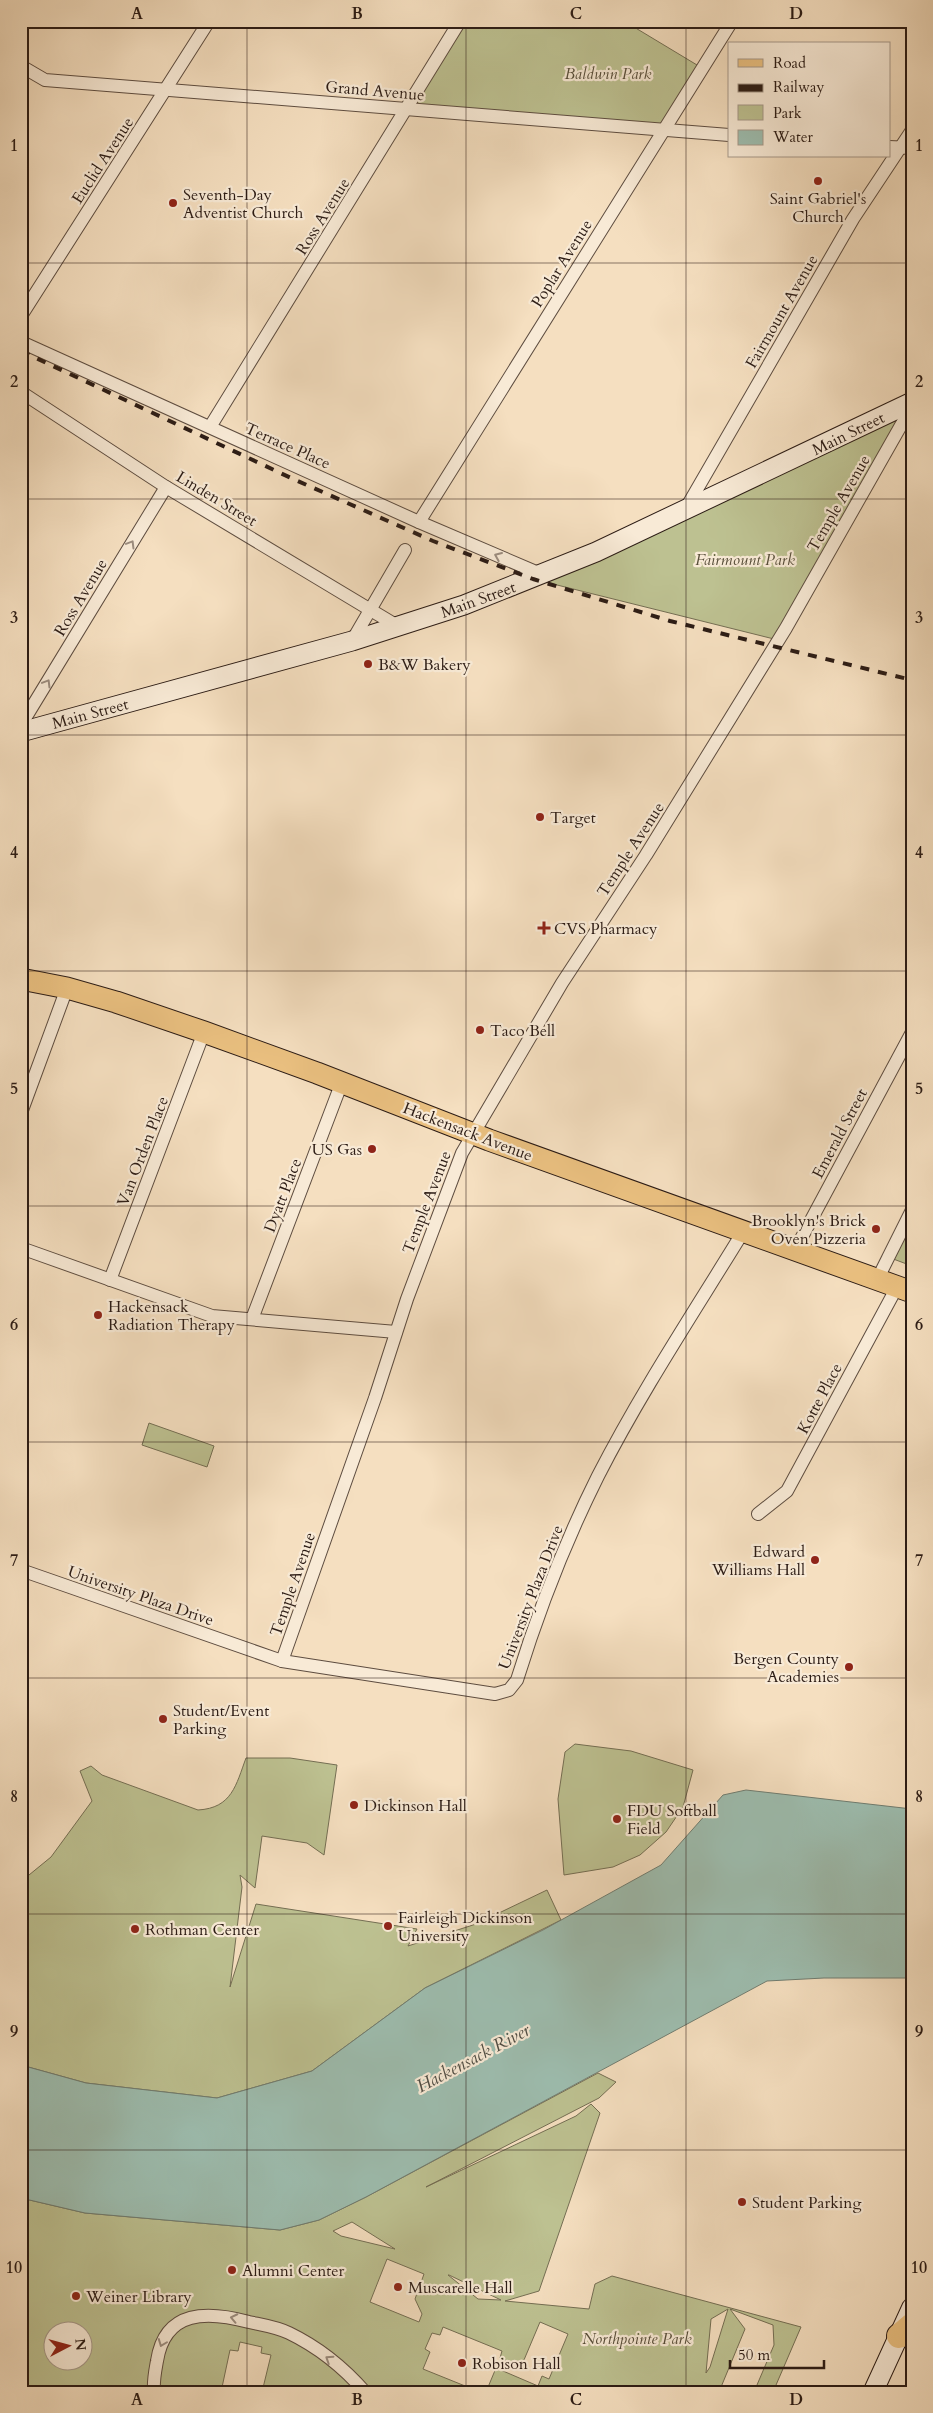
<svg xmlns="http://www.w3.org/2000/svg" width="933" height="2413" viewBox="0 0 933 2413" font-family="Cardo,serif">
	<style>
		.green { fill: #bdc191; stroke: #746e53; fill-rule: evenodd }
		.water { fill: #9dbdaf; stroke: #707d71 }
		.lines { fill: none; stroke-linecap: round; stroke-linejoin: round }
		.street-casing { stroke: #5e4d40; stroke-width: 14 }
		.secondary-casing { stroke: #2c1c15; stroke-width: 21 }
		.primary-casing { stroke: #2c1c15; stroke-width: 23 }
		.highway-casing { stroke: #2c1c15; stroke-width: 26 }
		.street { stroke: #f8ead6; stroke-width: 12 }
		.secondary { stroke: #f8ead6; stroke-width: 19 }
		.primary { stroke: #eac080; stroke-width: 21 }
		.highway { stroke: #eac080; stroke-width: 24 }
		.rail { stroke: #2c1c15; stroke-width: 4; stroke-dasharray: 9 9; stroke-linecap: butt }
		.oneway { stroke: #9c8d7f }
		.grid { fill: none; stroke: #2c1c15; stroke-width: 1; stroke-opacity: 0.55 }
		.poi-dot { fill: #8f2418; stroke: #f8ead6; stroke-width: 2 }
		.labels { text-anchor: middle; stroke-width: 4.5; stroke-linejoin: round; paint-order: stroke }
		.park-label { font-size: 16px; font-style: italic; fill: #584e3a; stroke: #f8ead6 }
		.street-label { font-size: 16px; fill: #2c1c15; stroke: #f8ead6 }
		.poi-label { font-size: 16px; fill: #2c1c15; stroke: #f8ead6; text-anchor: start }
		.water-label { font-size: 18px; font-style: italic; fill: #4e4c43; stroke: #f8ead6 }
		.neatline { fill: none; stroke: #2c1c15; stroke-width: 2 }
		.grid-label { font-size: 16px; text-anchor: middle; font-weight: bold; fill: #2c1c15 }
	</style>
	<rect width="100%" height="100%" fill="#f5dfc0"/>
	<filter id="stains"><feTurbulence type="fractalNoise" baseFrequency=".004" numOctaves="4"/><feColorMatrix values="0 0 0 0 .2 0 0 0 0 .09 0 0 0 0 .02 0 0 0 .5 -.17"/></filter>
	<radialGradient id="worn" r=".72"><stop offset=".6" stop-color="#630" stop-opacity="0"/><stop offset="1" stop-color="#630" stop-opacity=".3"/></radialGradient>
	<!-- green -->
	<g class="green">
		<path d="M457,21H624L702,68L664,130L408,109Z"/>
		<path d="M869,21H912V32L904,27H896L890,23L875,25Z"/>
		<path d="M912,402L778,640L533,579Z"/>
		<path d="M912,1211V1266L888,1257Z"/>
		<path d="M149,1423L214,1446L207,1467L142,1445Z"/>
		<path d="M575,1744L631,1751L693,1770L683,1807L666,1832L640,1855L613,1867L564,1875L558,1799L565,1752Z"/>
		<path d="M246,1758H290L337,1765L324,1855L307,1843L262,1836L255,1888L240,1875L242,1887L230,1987L256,1904L417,1929L408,1946L476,1924L547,1890L561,1920L425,1988L312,2071L217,2098L86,2083L21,2065V1874L29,1875L51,1857L92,1801L80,1771L91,1766L102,1775L198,1810C232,1808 236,1785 246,1758Z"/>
		<path d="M598,2073L616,2082L599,2098L426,2187L576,2116L591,2104L600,2113L599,2116L539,2291L505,2301L589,2309L595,2284L612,2276L801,2327L773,2392H754L774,2345L773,2325L730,2309L745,2329L719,2392H697L698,2389L695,2392H486L496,2368L538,2386L542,2376L549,2379L568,2334L540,2322L521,2367L500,2358L502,2351L443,2327L440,2335L432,2333L425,2349L430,2352L423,2369L480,2392H262L271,2355L261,2353L262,2347L240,2342L238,2351L230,2350L221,2392H21V2198L85,2213L280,2230L319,2220L366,2197ZM352,2222L395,2249L341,2236L333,2231ZM387,2259L424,2274L415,2299L422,2314L419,2322L370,2302ZM448,2275H449L501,2300L478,2299ZM728,2309L710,2367L706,2373L711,2319ZM52,2330H82V2360H52Z"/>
	</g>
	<!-- water -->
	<path class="water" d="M746,1790L912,1809V1978H824L767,1981L366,2197L319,2220L280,2230L85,2213L21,2198V2065L86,2083L217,2098L312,2071L425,1988L543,1930L661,1865L723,1795Z"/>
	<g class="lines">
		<!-- street casing -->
		<g class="street-casing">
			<g id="street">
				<path d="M21,66L45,80L729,135"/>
				<path d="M889,147L912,148"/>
				<path d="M21,316L209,21"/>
				<path d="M21,342L419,522L543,575"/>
				<path d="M21,392L166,487L399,627"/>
				<path d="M210,427L460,21"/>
				<path d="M685,510L853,219L912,130"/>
				<path d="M419,522L732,21"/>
				<path d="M352,641L405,550"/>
				<path d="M21,725L166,487"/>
				<path d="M21,1113L67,988"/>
				<path d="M21,1248L212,1316L396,1332"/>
				<path d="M795,1250L912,1032"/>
				<path d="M110,1280L204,1032"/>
				<path d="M877,1280L912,1210"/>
				<path d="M252,1319L342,1082"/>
				<path d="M758,1514L787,1491L897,1287"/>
				<path d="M21,1570L282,1661L495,1694L509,1690L517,1680C539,1609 565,1542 598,1476C641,1392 694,1312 743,1232"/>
				<path d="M282,1661L375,1398L407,1299L462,1153L562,983L646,855L786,628L912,406"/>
				<path d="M154,2392C153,2381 155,2372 157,2361C165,2309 208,2311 249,2322C263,2325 277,2327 289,2333C318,2347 344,2368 365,2392"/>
			</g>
		</g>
		<!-- secondary casing -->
		<g class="secondary-casing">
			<g id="secondary">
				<path d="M21,732L352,641L464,605L596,552L912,402"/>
				<path d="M873,2392L912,2307"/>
			</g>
		</g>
		<!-- primary casing -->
		<g class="primary-casing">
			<path id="primary" d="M21,979L67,988L116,1002L204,1032L317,1073L489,1140L912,1292"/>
		</g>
		<!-- highway casing -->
		<g class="highway-casing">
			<path id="highway" d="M899,2336L912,2325"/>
		</g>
		<!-- street -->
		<use href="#street" class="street"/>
		<!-- secondary -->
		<use href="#secondary" class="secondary"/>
		<!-- primary -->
		<use href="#primary" class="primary"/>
		<!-- highway -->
		<use href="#highway" class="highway"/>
		<!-- rail -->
		<path class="rail" d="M21,351L291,478L433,541L533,579L670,621L912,680"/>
	</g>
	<!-- one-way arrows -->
	<defs><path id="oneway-chevron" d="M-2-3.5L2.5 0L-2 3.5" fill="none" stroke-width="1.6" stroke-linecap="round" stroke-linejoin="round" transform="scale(1.25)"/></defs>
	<g class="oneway">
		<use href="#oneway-chevron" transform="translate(131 544) rotate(-59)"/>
		<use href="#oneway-chevron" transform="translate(498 556) rotate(-157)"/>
		<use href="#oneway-chevron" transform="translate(47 683) rotate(-59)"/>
		<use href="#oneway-chevron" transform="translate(234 2318) rotate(-168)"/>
		<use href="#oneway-chevron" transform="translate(162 2343) rotate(111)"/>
		<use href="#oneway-chevron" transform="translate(329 2359) rotate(-147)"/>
	</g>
	<!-- grid -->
	<path class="grid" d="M247,21V2392M466,21V2392M686,21V2392M21,263H912M21,499H912M21,735H912M21,971H912M21,1206H912M21,1442H912M21,1678H912M21,1914H912M21,2150H912"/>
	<!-- markers -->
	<g class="poi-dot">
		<circle cx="818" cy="181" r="5"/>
		<circle cx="173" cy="203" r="5"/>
		<circle cx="368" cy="664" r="5"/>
		<circle cx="540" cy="817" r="5"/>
		<path d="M541.5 920.5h5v5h5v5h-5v5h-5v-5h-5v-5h5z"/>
		<circle cx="480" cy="1030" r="5"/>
		<circle cx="372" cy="1149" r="5"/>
		<circle cx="876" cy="1229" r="5"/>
		<circle cx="98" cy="1315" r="5"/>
		<circle cx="815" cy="1560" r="5"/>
		<circle cx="849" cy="1667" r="5"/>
		<circle cx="163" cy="1719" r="5"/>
		<circle cx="354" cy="1805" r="5"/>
		<circle cx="617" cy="1819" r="5"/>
		<circle cx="388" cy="1926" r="5"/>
		<circle cx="135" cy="1929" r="5"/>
		<circle cx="742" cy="2202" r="5"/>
		<circle cx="232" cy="2270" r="5"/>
		<circle cx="398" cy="2287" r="5"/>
		<circle cx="76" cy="2296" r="5"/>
		<circle cx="462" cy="2363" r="5"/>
	</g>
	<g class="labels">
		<!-- park labels -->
		<g class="park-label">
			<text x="608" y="79">Baldwin Park</text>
			<text x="745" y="565">Fairmount Park</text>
			<text x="637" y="2344">Northpointe Park</text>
		</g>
		<!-- street labels -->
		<g class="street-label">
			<text transform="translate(375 90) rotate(5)" y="6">Grand Avenue</text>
			<text transform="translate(102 160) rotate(-57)" y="6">Euclid Avenue</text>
			<text transform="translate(322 216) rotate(-58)" y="6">Ross Avenue</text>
			<text transform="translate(561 263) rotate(-58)" y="6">Poplar Avenue</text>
			<text transform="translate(781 311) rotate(-60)" y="6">Fairmount Avenue</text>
			<text transform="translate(848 433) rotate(-26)" y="6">Main Street</text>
			<text transform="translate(288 445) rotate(24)" y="6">Terrace Place</text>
			<text transform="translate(217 498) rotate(31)" y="6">Linden Street</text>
			<text transform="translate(838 503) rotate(-60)" y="6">Temple Avenue</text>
			<text transform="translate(80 597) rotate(-59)" y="6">Ross Avenue</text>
			<text transform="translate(478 599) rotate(-20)" y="6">Main Street</text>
			<text transform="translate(90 713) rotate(-15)" y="6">Main Street</text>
			<text transform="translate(630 849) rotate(-57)" y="6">Temple Avenue</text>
			<text transform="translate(468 1131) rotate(21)" y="6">Hackensack Avenue</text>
			<text transform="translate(839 1133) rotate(-62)" y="6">Emerald Street</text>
			<text transform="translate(142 1151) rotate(-69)" y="6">Van Orden Place</text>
			<text transform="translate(282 1195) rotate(-69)" y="6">Dyatt Place</text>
			<text transform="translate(426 1202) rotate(-69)" y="6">Temple Avenue</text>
			<text transform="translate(819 1398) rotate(-62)" y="6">Kotte Place</text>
			<text transform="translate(292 1584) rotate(-71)" y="6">Temple Avenue</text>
			<text transform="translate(141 1595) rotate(19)" y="6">University Plaza Drive</text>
			<text transform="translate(530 1597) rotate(-69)" y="6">University Plaza Drive</text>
		</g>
		<!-- poi labels -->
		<g class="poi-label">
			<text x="183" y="200">Seventh-Day<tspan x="183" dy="18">Adventist Church</tspan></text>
			<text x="818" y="204" text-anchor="middle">Saint Gabriel's<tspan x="818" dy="18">Church</tspan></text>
			<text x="378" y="670">B&amp;W Bakery</text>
			<text x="550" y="823">Target</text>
			<text x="554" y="934">CVS Pharmacy</text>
			<text x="490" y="1036">Taco Bell</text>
			<text x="362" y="1155" text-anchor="end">US Gas</text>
			<text x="866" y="1226" text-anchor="end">Brooklyn's Brick<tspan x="866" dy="18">Oven Pizzeria</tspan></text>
			<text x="108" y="1312">Hackensack<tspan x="108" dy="18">Radiation Therapy</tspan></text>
			<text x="805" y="1557" text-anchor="end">Edward<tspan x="805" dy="18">Williams Hall</tspan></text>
			<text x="839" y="1664" text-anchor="end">Bergen County<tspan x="839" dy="18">Academies</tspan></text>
			<text x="173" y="1716">Student/Event<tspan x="173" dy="18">Parking</tspan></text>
			<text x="364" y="1811">Dickinson Hall</text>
			<text x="627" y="1816">FDU Softball<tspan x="627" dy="18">Field</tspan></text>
			<text x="398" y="1923">Fairleigh Dickinson<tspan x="398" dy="18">University</tspan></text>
			<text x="145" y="1935">Rothman Center</text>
			<text x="752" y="2208">Student Parking</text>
			<text x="242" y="2276">Alumni Center</text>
			<text x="408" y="2293">Muscarelle Hall</text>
			<text x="86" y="2302">Weiner Library</text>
			<text x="472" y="2369">Robison Hall</text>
		</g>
		<!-- water labels -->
		<g class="water-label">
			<text transform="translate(473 2058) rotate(-28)" y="6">Hackensack River</text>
		</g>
	</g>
	<!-- margin -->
	<rect width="933" height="2413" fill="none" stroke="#f5dfc0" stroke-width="55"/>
	<!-- legend -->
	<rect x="728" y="42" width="162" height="115" fill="#f8ead6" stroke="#a69889"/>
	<rect x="738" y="59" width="25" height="8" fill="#eac080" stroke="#a69889"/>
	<text x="773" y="68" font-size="15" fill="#2c1c15">Road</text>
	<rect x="738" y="84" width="25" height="8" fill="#2c1c15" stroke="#a69889"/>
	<text x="773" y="92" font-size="15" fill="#2c1c15">Railway</text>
	<rect x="738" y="105" width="25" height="15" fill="#bdc191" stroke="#a69889"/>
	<text x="773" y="118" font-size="15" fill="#2c1c15">Park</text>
	<rect x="738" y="130" width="25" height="15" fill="#9dbdaf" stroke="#a69889"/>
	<text x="773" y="142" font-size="15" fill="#2c1c15">Water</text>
	<!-- north arrow -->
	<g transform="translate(68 2346) rotate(84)"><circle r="24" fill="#f8ead6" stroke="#a69889"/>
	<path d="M0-4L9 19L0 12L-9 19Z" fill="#8f2418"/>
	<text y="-8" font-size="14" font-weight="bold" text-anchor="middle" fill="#2c1c15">N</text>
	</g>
	<!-- scale -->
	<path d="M730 2360v8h94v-8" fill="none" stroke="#2c1c15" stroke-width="2.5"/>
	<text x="738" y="2360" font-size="15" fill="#2c1c15" stroke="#f8ead6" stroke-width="4" paint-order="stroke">50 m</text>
	<rect x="28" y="28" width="878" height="2358" class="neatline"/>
	<g class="grid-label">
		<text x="137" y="19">A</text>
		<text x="357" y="19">B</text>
		<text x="576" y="19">C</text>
		<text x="796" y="19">D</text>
		<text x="14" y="151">1</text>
		<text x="919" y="151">1</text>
		<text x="14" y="387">2</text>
		<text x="919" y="387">2</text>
		<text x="14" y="623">3</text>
		<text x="919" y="623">3</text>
		<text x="14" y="858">4</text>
		<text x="919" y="858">4</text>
		<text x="14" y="1094">5</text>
		<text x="919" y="1094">5</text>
		<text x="14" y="1330">6</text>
		<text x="919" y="1330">6</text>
		<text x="14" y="1566">7</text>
		<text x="919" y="1566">7</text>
		<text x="14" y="1802">8</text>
		<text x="919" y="1802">8</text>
		<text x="14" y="2037">9</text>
		<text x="919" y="2037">9</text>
		<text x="14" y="2273">10</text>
		<text x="919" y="2273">10</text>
		<text x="137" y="2405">A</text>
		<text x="357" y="2405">B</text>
		<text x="576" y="2405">C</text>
		<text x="796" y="2405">D</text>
	</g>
	<rect width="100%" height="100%" filter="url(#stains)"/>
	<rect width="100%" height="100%" fill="url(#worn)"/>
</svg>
